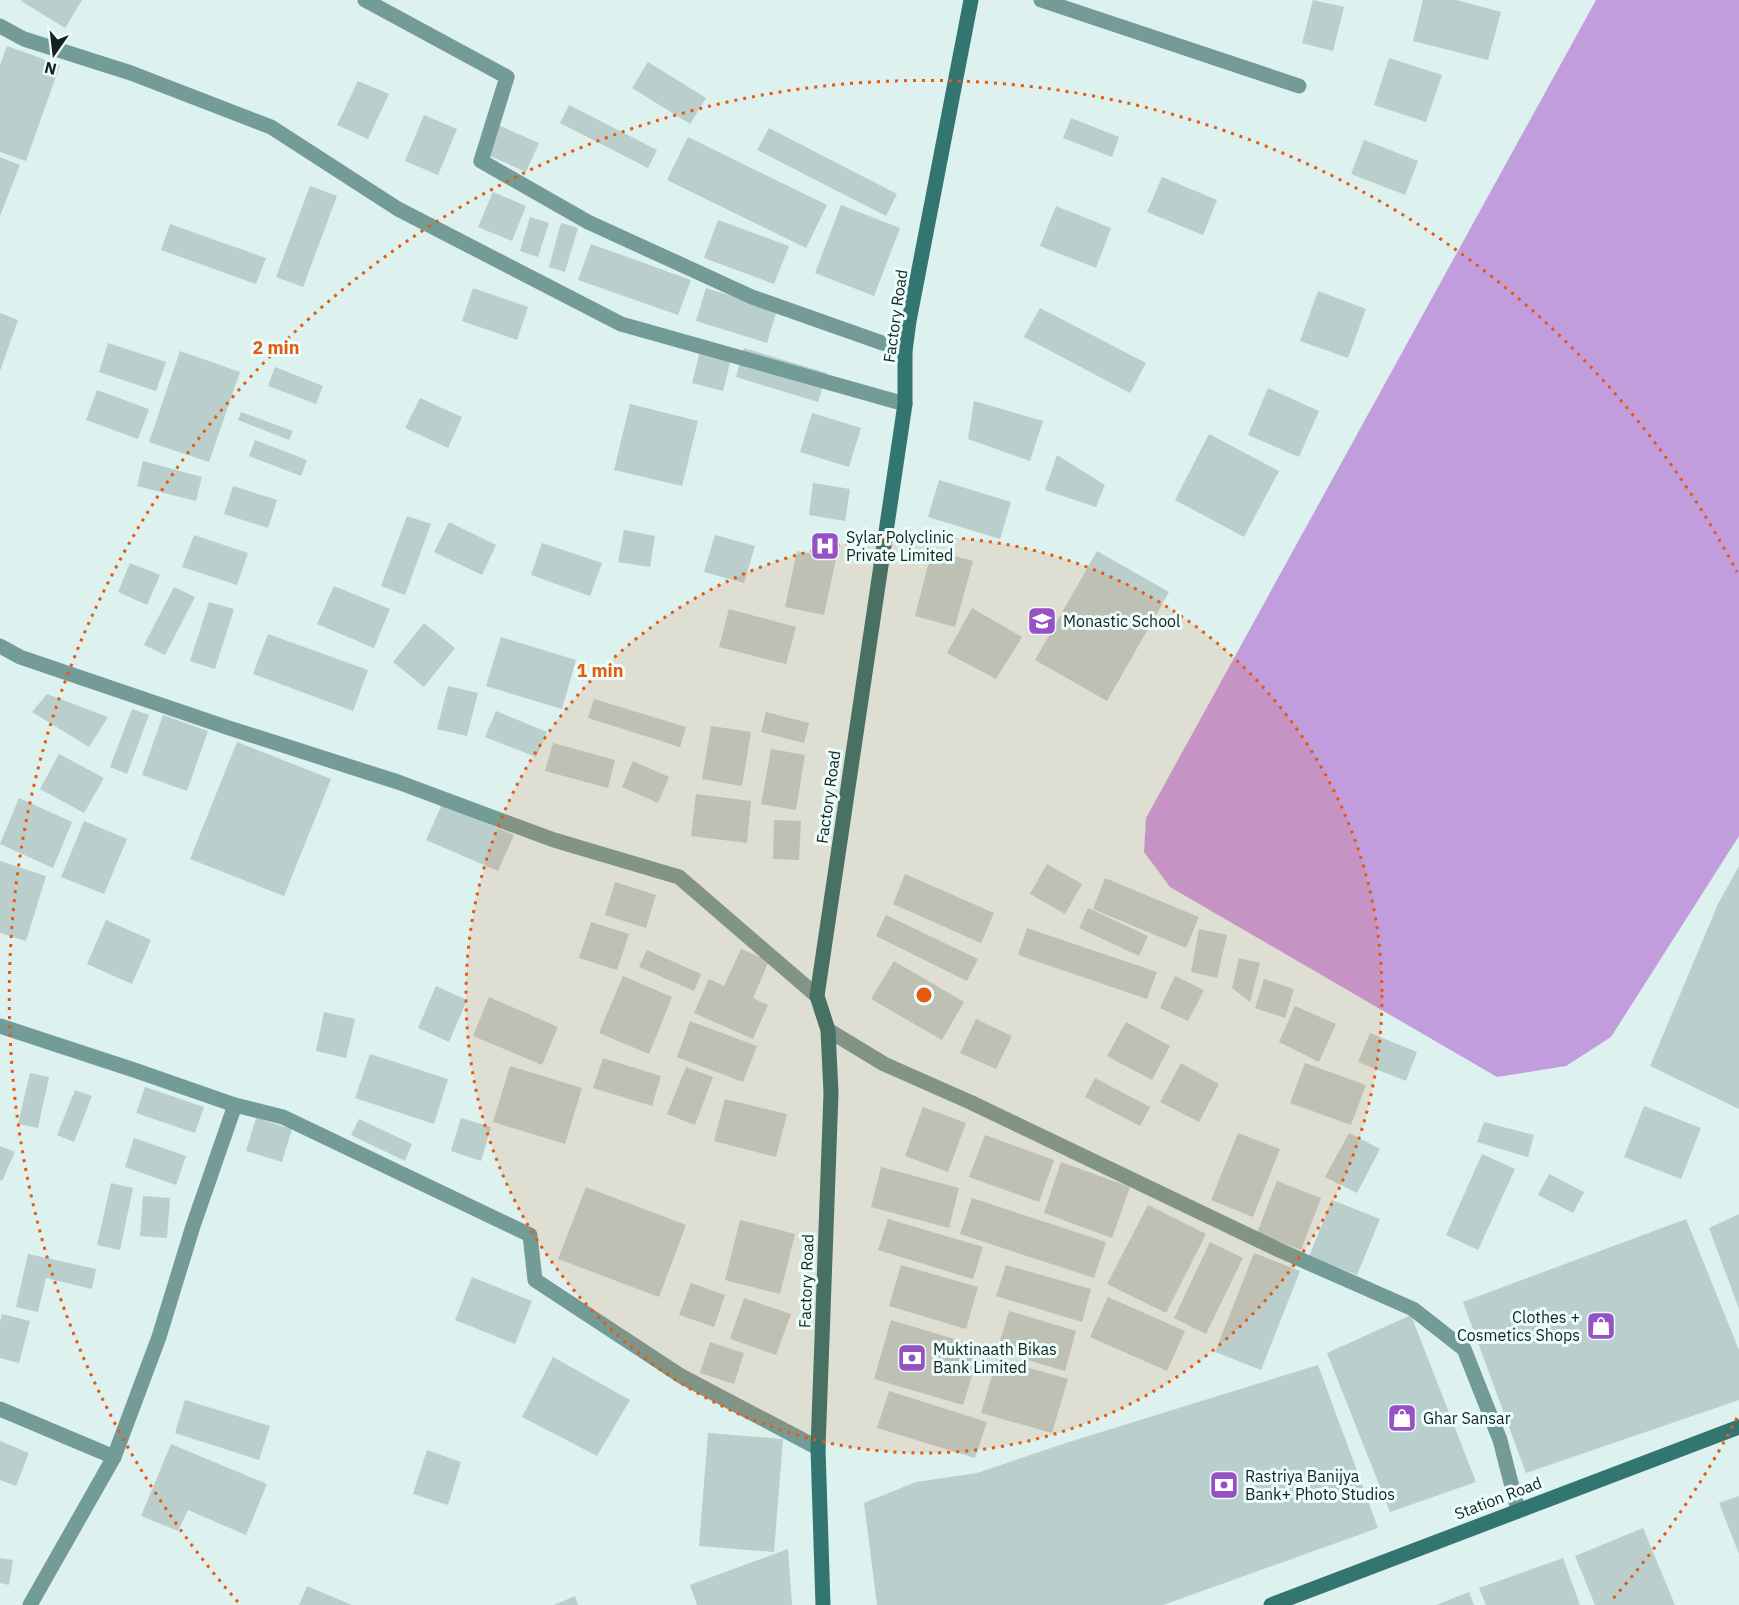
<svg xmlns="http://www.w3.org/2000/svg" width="1739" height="1605" viewBox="0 0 1739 1605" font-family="'IBM Plex Sans',sans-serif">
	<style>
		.water { fill: #c19dde }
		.building { fill: #bacecc }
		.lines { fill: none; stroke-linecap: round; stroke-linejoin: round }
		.street { stroke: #739c98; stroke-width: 15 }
		.secondary { stroke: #337570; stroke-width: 15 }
		.ring { fill: none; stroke: #e8590c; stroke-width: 3; stroke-dasharray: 3 6 }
		.labels { text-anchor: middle; stroke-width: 6; stroke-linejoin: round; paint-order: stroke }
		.street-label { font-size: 16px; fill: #18201f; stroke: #eafefc }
		.poi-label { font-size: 16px; fill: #18201f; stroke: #eafefc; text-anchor: start }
		.centre { fill: #e8590c; stroke: #eafefc; stroke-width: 3 }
		.ring-label { font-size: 18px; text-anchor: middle; font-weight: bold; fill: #e8590c; stroke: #eafefc; stroke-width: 6; stroke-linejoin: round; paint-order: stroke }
	</style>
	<rect width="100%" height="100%" fill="#ddf1ef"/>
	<!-- water -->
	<path class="water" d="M1596,0H1739V836L1611,1037L1566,1066L1497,1077L1170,887L1144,852L1146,818Z"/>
	<!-- building -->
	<g class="building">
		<path d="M22,0H82L65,28L21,1Z"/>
		<path d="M1313,0L1344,7L1333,51L1302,43Z"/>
		<path d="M1423,0H1456L1501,12L1488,60L1413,41Z"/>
		<path d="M7,46L60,65L26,161L0,152V65Z"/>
		<path d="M1389,58L1442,75L1426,122L1374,105Z"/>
		<path d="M648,62L706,98L690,124L632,88Z"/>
		<path d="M358,81L389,94L368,139L337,125Z"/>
		<path d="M569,105L657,150L648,168L560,123Z"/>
		<path d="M424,115L457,129L438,175L405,161Z"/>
		<path d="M1071,118L1119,137L1112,157L1063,138Z"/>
		<path d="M491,122L539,143L526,172L479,151Z"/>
		<path d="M769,128L897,194L886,216L757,150Z"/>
		<path d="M688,137L827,205L806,248L667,180Z"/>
		<path d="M1364,140L1418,161L1405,195L1351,174Z"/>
		<path d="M0,157L20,165L0,216Z"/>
		<path d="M1162,177L1217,200L1203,235L1147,212Z"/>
		<path d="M310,186L337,196L303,287L276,277Z"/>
		<path d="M493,192L526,206L512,241L478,227Z"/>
		<path d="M841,205L900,228L874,296L815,273Z"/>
		<path d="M1056,206L1111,228L1096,268L1040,246Z"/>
		<path d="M530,217L549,223L538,257L520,251Z"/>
		<path d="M718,220L789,246L774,284L704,258Z"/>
		<path d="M561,223L578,228L565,272L549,267Z"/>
		<path d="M170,224L266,258L256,284L161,250Z"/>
		<path d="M591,244L691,280L678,315L578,280Z"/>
		<path d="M473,288L528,307L517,340L462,321Z"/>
		<path d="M706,288L777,310L767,343L696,321Z"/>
		<path d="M1318,291L1366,309L1348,358L1300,341Z"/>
		<path d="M1040,308L1146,363L1130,393L1024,337Z"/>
		<path d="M0,313L18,320L0,371Z"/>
		<path d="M108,343L166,362L156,391L99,372Z"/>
		<path d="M701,347L732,355L723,391L692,383Z"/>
		<path d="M744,348L827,373L818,402L736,377Z"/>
		<path d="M180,351L240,372L209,462L149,442Z"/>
		<path d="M275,367L323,386L316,404L268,386Z"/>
		<path d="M1268,388L1319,411L1299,457L1248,435Z"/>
		<path d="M97,390L149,409L138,439L86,420Z"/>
		<path d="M420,398L462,417L448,448L405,428Z"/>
		<path d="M974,401L1043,421L1030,461L968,439Z"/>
		<path d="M630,404L698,421L682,486L614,470Z"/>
		<path d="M241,412L293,431L289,440L238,420Z"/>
		<path d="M812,413L861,428L849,467L800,452Z"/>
		<path d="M1209,434L1279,471L1244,537L1175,500Z"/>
		<path d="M255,440L307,460L301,476L249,456Z"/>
		<path d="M1057,455L1105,485L1096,507L1045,490Z"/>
		<path d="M143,461L202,477L196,501L137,486Z"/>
		<path d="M939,480L1011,502L1000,539L928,517Z"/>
		<path d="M813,483L850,489L845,521L809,515Z"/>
		<path d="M233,486L277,500L268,528L224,514Z"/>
		<path d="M407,516L431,524L405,595L381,586Z"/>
		<path d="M449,522L496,545L482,575L434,552Z"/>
		<path d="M624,530L655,536L650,567L618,562Z"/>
		<path d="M194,535L248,553L237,585L182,567Z"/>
		<path d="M715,535L755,546L744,583L704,572Z"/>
		<path d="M542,543L602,563L590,596L531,575Z"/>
		<path d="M932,550L973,561L955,627L915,616Z"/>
		<path d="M797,551L836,559L824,615L785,607Z"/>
		<path d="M1097,551L1169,592L1107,701L1035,660Z"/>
		<path d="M130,563L160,575L147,605L118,592Z"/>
		<path d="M334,586L390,609L374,648L317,624Z"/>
		<path d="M174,587L195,597L165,655L144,645Z"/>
		<path d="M209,602L234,609L215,669L190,661Z"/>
		<path d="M972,608L1022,637L996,679L947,653Z"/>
		<path d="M729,609L796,627L786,664L719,647Z"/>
		<path d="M424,623L455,648L424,687L393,662Z"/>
		<path d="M268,634L368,670L353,711L253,674Z"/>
		<path d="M501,637L576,660L562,709L486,686Z"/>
		<path d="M448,686L478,693L467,736L437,729Z"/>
		<path d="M47,694L108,717L89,747L32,712Z"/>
		<path d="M594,699L686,727L680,747L588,718Z"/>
		<path d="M132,709L149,715L127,774L110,767Z"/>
		<path d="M496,711L547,732L536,757L485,737Z"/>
		<path d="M766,712L809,723L804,743L761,732Z"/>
		<path d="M163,715L208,731L187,791L142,775Z"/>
		<path d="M711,726L751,732L742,786L702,779Z"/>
		<path d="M237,742L331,779L284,896L190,859Z"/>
		<path d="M553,743L615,760L608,788L545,771Z"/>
		<path d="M771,749L805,755L796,810L761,804Z"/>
		<path d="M59,754L104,778L84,813L40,789Z"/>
		<path d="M633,761L669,777L658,803L622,787Z"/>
		<path d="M696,794L751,801L747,843L691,836Z"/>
		<path d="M19,798L72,822L53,868L0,844Z"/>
		<path d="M442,804L514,835L498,871L426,840Z"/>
		<path d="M774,820L801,821L799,860L773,859Z"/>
		<path d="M84,821L127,839L104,894L61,877Z"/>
		<path d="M0,861L46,876L26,941L0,933Z"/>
		<path d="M1047,864L1082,884L1065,914L1030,894Z"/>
		<path d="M1739,866V1109L1650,1066L1718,904Z"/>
		<path d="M905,874L994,913L981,943L893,904Z"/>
		<path d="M1105,878L1199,917L1186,948L1093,909Z"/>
		<path d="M615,882L656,895L646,928L605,915Z"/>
		<path d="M1088,908L1148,936L1139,956L1079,928Z"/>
		<path d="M886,915L978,959L967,981L876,936Z"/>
		<path d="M106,920L151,940L132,984L87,964Z"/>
		<path d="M591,922L629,934L617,970L579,958Z"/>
		<path d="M1027,928L1157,972L1147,999L1018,955Z"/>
		<path d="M1199,929L1227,935L1217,978L1191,972Z"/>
		<path d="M741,949L769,961L753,998L768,1005L753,1039L694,1013L709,979L724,986Z"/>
		<path d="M647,950L701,974L694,991L639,967Z"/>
		<path d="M1239,958L1260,963L1250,1002L1232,988Z"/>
		<path d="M894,961L964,1002L942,1040L871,999Z"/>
		<path d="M623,976L672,997L649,1054L599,1033Z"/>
		<path d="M1175,976L1204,990L1188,1021L1160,1008Z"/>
		<path d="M1264,979L1294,989L1285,1018L1255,1008Z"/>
		<path d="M436,986L467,1000L449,1042L418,1028Z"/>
		<path d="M489,997L558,1027L542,1065L473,1036Z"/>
		<path d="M1295,1006L1336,1024L1319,1062L1279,1042Z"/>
		<path d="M324,1012L355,1019L346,1058L316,1051Z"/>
		<path d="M976,1019L1012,1036L996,1069L960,1053Z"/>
		<path d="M690,1021L757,1046L743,1082L677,1057Z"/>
		<path d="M1126,1022L1170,1046L1152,1080L1107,1056Z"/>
		<path d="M1370,1033L1417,1052L1406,1081L1358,1062Z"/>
		<path d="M370,1054L448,1079L434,1124L355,1098Z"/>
		<path d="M603,1058L661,1076L652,1106L593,1088Z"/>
		<path d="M1181,1063L1219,1084L1199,1122L1160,1102Z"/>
		<path d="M1305,1063L1366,1085L1351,1125L1290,1103Z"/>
		<path d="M510,1066L582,1088L565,1144L493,1122Z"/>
		<path d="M686,1067L713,1077L695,1125L667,1114Z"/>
		<path d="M30,1073L49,1077L38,1128L18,1124Z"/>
		<path d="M1095,1078L1150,1107L1140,1126L1085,1097Z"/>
		<path d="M145,1087L204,1107L195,1133L136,1113Z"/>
		<path d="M75,1090L92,1096L74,1142L57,1135Z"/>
		<path d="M725,1099L787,1114L776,1157L714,1141Z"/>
		<path d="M1644,1106L1701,1128L1681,1179L1624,1157Z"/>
		<path d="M923,1107L966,1123L948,1172L905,1156Z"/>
		<path d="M256,1118L292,1129L282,1162L246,1151Z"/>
		<path d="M461,1118L491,1127L481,1161L451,1151Z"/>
		<path d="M359,1119L412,1144L405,1161L351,1135Z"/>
		<path d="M1484,1122L1534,1135L1528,1157L1477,1142Z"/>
		<path d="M1238,1133L1280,1149L1253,1217L1211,1200Z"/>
		<path d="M1349,1133L1380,1149L1357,1193L1325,1177Z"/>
		<path d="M985,1135L1054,1160L1039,1202L969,1177Z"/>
		<path d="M134,1138L186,1156L176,1185L125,1167Z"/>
		<path d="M0,1146L15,1152L2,1181L0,1180Z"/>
		<path d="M1482,1154L1515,1169L1478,1250L1446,1235Z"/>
		<path d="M1061,1162L1130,1187L1112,1238L1044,1213Z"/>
		<path d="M881,1167L959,1188L949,1228L871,1207Z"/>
		<path d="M1549,1174L1584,1192L1573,1213L1538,1195Z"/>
		<path d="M1277,1181L1321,1198L1301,1250L1257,1233Z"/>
		<path d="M111,1183L133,1188L120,1250L97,1245Z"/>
		<path d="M586,1187L686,1225L659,1297L558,1259Z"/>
		<path d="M143,1196L170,1198L167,1238L140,1236Z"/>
		<path d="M972,1198L1106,1242L1094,1278L960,1234Z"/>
		<path d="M1332,1200L1380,1219L1357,1275L1309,1256Z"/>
		<path d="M1148,1205L1206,1234L1166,1313L1107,1284Z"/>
		<path d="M1739,1214V1309L1709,1228Z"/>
		<path d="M888,1219L983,1247L973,1279L878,1250Z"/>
		<path d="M1686,1219L1739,1350V1400L1526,1473L1463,1302Z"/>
		<path d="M740,1220L795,1234L780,1294L725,1280Z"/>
		<path d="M1210,1242L1243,1258L1206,1334L1174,1318Z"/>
		<path d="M1254,1253L1300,1271L1261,1370L1215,1352Z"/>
		<path d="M28,1254L96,1269L92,1289L46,1278L38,1312L16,1307Z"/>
		<path d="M901,1265L978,1287L966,1329L889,1306Z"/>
		<path d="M1006,1265L1091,1289L1082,1322L996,1296Z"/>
		<path d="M472,1277L532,1301L515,1344L455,1320Z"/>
		<path d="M691,1283L725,1295L714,1327L679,1315Z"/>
		<path d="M1108,1297L1185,1331L1167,1371L1090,1337Z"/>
		<path d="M744,1298L791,1314L776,1355L730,1339Z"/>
		<path d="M1009,1311L1076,1331L1065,1371L997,1351Z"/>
		<path d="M2,1314L30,1321L19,1363L0,1358V1323Z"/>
		<path d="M1411,1315L1476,1482L1390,1512L1327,1353Z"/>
		<path d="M891,1320L981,1347L963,1405L874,1379Z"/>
		<path d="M710,1342L744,1353L734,1384L700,1373Z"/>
		<path d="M553,1357L630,1400L597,1456L522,1417Z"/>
		<path d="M997,1359L1068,1379L1052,1433L981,1413Z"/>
		<path d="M1318,1365L1378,1528L1163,1605H877L864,1503L916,1482L977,1473L1069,1442Z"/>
		<path d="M889,1391L987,1422L975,1458L877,1428Z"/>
		<path d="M185,1400L270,1426L259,1460L175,1433Z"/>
		<path d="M708,1433L783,1439L774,1552L699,1546Z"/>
		<path d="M0,1441L29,1453L16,1486L0,1480Z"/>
		<path d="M171,1444L267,1484L246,1535L188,1510L178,1531L141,1516Z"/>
		<path d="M427,1450L461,1462L448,1505L413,1494Z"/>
		<path d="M1739,1496V1554L1719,1503Z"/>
		<path d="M1643,1528L1675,1605H1595L1575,1556Z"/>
		<path d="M788,1549L792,1605H697L690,1585Z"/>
		<path d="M0,1558L13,1560L9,1585L0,1583Z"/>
		<path d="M1563,1558L1580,1605H1486L1479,1588Z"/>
		<path d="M307,1586L352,1605H299Z"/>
		<path d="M1469,1592L1474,1605H1436Z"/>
		<path d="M575,1596L578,1605H554Z"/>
	</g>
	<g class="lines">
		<!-- street -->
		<g class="street">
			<path d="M365,0L507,77L481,161L588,222L752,297L905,351"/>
			<path d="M1041,0L1299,86"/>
			<path d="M0,26L24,39L131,73L271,127L398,209L621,324L905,404"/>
			<path d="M0,646L20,657L229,728L398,782L554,840L679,877L817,996"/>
			<path d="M0,1026L134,1070L235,1105L283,1117L530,1235L535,1280L681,1376L818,1448"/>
			<path d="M828,1030L884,1064L970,1102L1279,1250L1413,1309L1464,1349L1500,1440L1518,1510"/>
			<path d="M0,1409L114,1457"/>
			<path d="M30,1605L114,1457L159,1337L193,1226L235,1105"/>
		</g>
		<!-- secondary -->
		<g class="secondary">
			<path d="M823,1605L818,1448L831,1093L828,1030L817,996L905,404V351L909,321L971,0"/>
			<path d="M1271,1605L1739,1427"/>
		</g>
	</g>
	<!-- distance rings -->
	<circle cx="924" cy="995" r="458" fill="#e8590c" fill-opacity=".12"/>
	<g class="ring">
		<circle cx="924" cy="995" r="458"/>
		<path d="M1737 1418A916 916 0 0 1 1610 1602M238 1602A916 916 0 1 1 1737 572"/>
	</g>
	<!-- icons -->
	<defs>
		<g id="hospital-square" transform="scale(1.5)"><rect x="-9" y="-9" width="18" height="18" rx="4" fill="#9651c5" stroke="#eafefc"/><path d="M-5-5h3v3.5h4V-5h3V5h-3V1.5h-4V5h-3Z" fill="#fff"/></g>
		<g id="school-square" transform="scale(1.5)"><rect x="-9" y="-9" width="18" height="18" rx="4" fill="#9651c5" stroke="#eafefc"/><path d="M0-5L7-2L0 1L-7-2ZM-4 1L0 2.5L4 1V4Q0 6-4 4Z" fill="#fff"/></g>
		<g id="shop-square" transform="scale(1.5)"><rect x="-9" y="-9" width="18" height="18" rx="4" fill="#9651c5" stroke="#eafefc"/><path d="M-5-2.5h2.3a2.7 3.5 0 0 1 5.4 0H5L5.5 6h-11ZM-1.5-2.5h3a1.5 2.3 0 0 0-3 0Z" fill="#fff"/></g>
		<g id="bank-square" transform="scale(1.5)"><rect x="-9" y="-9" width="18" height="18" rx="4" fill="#9651c5" stroke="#eafefc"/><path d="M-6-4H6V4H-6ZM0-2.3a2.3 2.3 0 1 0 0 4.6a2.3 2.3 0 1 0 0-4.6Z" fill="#fff"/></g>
	</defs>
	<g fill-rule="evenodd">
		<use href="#hospital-square" x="825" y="546"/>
		<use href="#school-square" x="1042" y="621"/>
		<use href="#shop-square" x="1601" y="1326"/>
		<use href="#bank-square" x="912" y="1358"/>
		<use href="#shop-square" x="1402" y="1418"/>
		<use href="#bank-square" x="1224" y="1485"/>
	</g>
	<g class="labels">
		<!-- street labels -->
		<g class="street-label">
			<text transform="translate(895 316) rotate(-82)" y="6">Factory Road</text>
			<text transform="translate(828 797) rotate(-82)" y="6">Factory Road</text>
			<text transform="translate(806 1281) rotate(-88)" y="6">Factory Road</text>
			<text transform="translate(1498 1498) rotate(-21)" y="6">Station Road</text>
		</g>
		<!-- poi labels -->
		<g class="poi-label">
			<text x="846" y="543">Sylar Polyclinic<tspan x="846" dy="18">Private Limited</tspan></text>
			<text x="1063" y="627">Monastic School</text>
			<text x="1580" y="1323" text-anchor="end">Clothes +<tspan x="1580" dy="18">Cosmetics Shops</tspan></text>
			<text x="933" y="1355">Muktinaath Bikas<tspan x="933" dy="18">Bank Limited</tspan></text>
			<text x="1423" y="1424">Ghar Sansar</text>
			<text x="1245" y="1482">Rastriya Banijya<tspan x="1245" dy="18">Bank+ Photo Studios</tspan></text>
		</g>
	</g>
	<circle cx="924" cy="995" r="9" class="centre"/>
	<g class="ring-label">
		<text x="276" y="354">2 min</text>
		<text x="600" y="677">1 min</text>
	</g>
	<!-- north arrow -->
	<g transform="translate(54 54) rotate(194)" stroke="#eafefc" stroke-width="4.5" paint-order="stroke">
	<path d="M0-4.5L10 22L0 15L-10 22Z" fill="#18201f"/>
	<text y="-9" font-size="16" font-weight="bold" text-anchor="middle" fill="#18201f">N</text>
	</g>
</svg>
